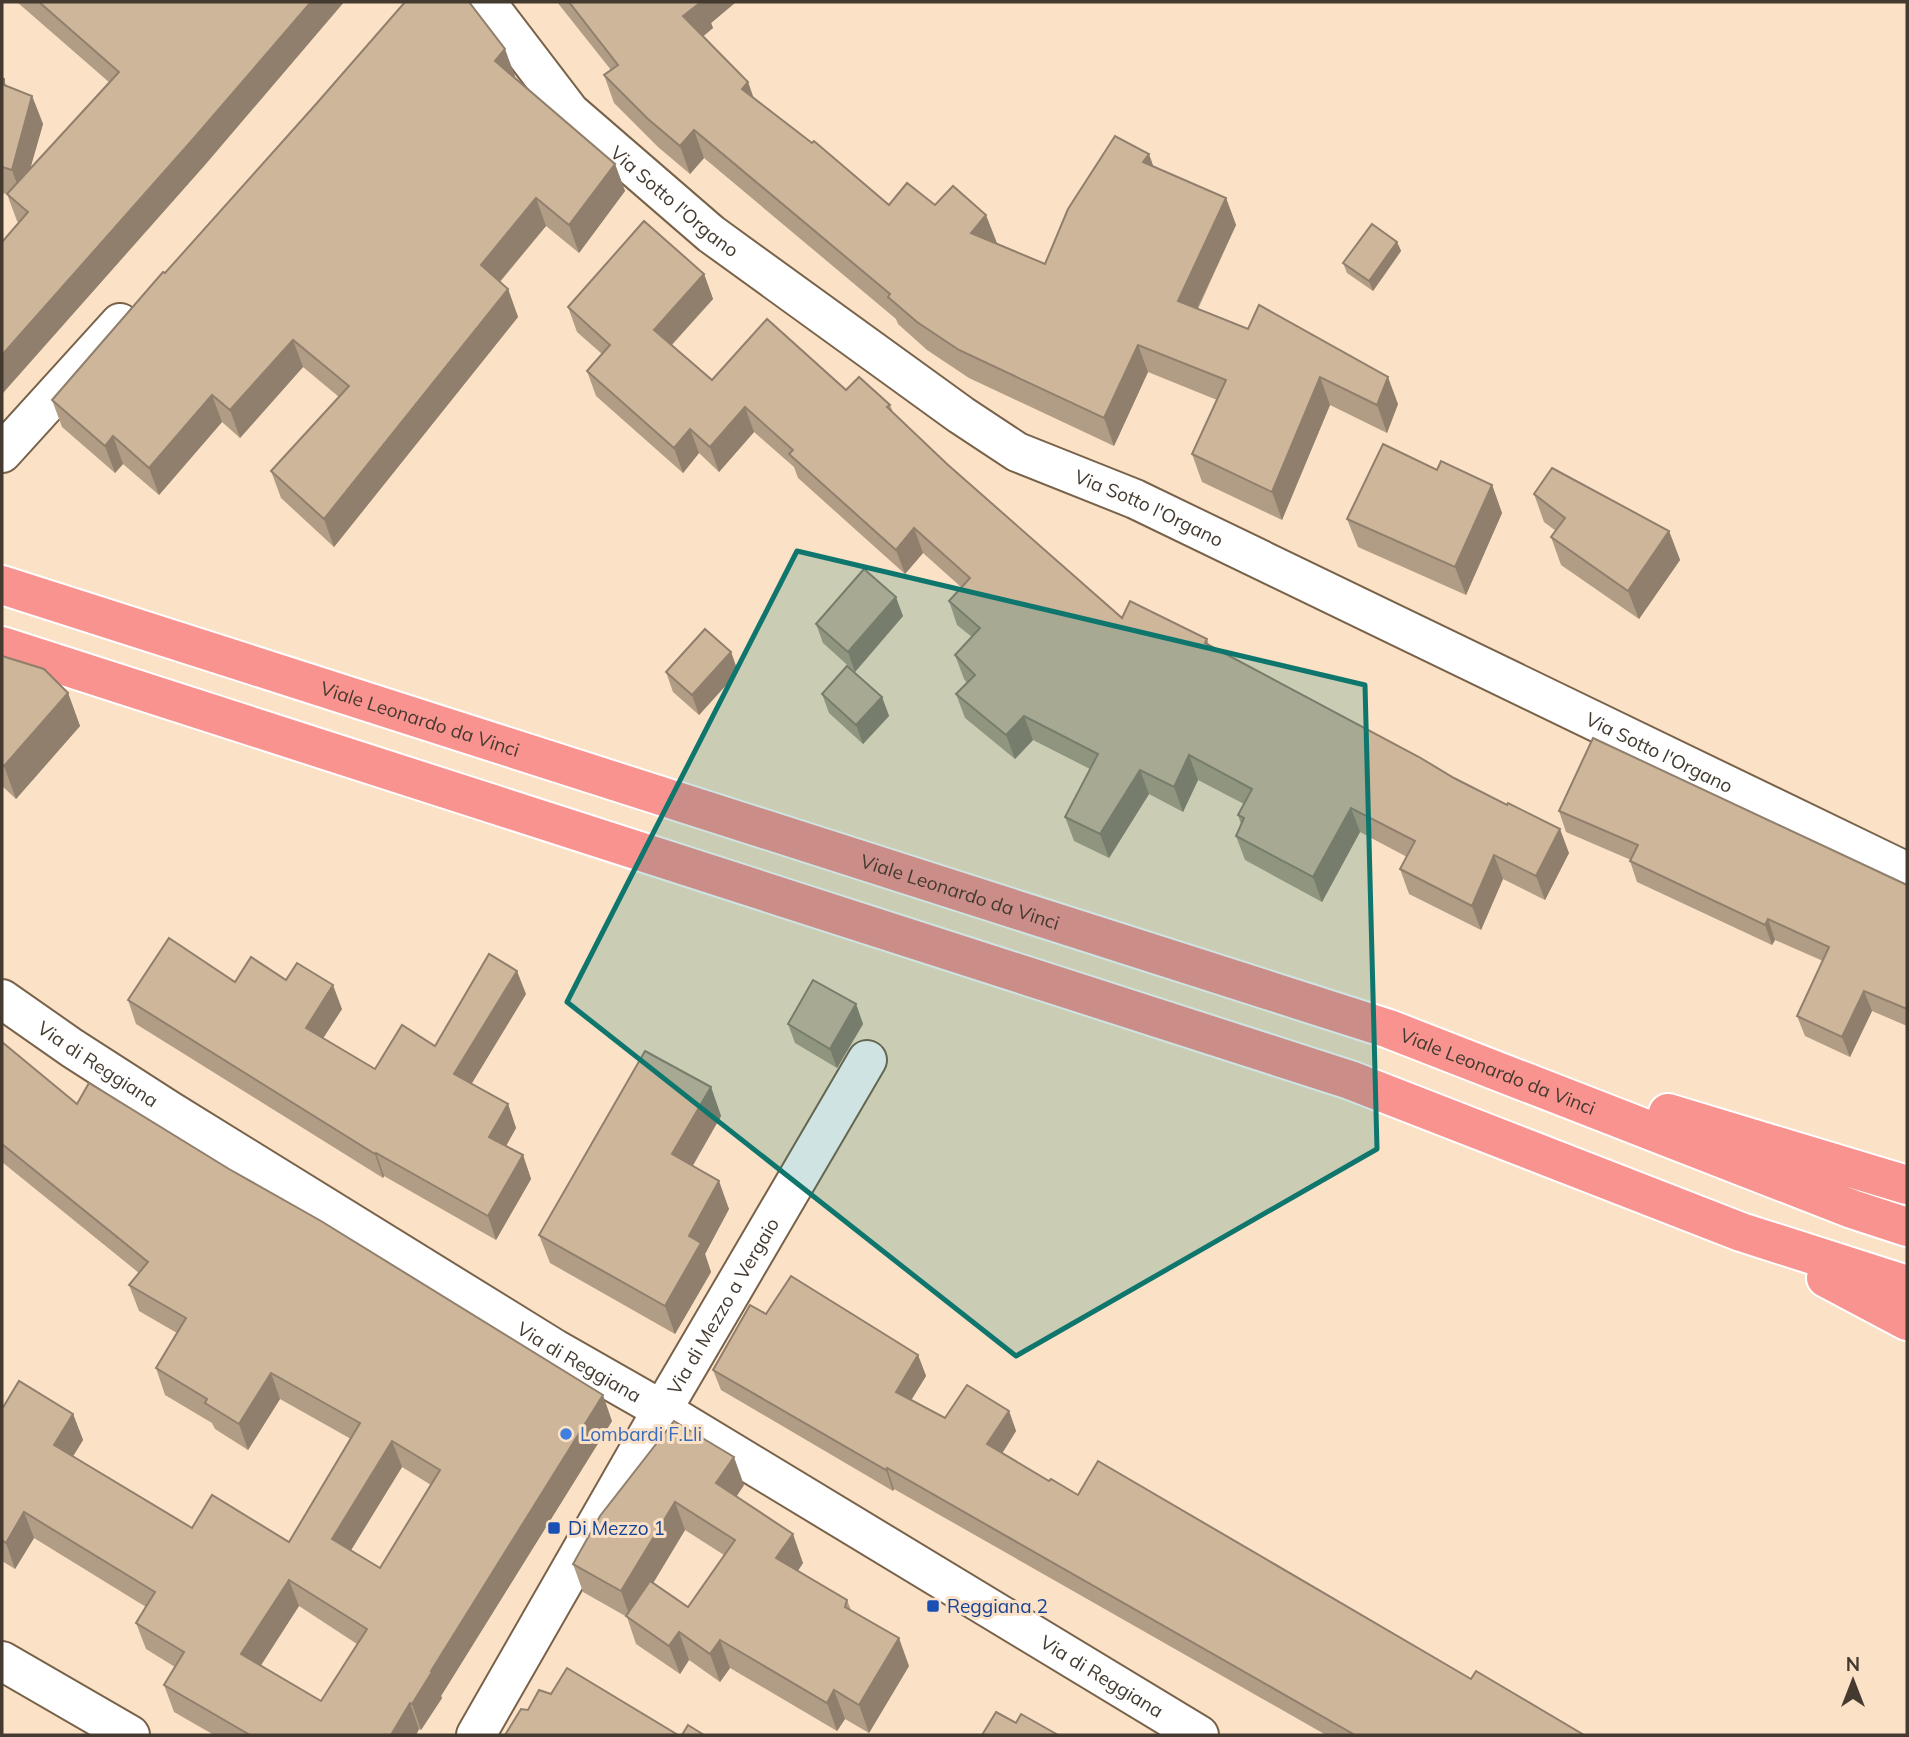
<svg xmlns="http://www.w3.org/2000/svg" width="1909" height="1737" viewBox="0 0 1909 1737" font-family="Mulish,sans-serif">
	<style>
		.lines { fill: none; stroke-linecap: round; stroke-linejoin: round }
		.minor-casing { stroke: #78624a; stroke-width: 42 }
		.highway-casing { stroke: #fff; stroke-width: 42 }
		.minor { stroke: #fff; stroke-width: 38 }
		.highway { stroke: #f9938f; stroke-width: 38 }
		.wall { fill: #b19d85; fill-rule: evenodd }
		.shaded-wall { fill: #907f6c }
		.building { fill: #ceb69b; stroke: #907f6c; stroke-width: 2; fill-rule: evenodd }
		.marked { fill: #0f766e; fill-opacity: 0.2; stroke: #0f766e; stroke-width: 5; stroke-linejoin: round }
		.shop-dot { fill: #3f7fe0; stroke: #fbe2c6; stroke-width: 2.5 }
		.transit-dot { fill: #1a4fb4; stroke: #fbe2c6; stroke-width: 2.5 }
		.labels { text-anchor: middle; stroke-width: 6; stroke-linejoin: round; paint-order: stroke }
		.street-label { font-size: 19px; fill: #443a2f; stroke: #fbe2c6 }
		.shop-label { font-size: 19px; fill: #366cbe; stroke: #fbe2c6; text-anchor: start }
		.transit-label { font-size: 19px; fill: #164399; stroke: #fbe2c6; text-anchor: start }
	</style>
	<rect width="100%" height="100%" fill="#fbe2c6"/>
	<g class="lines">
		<!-- minor casing -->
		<g class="minor-casing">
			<g id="minor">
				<path id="s1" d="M486,2L570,112L711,234L961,415L1017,452L1135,499L1907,872"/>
				<path d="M2,453L120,323"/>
				<path id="s2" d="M2,999L72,1048L170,1111L555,1349L662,1410L1199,1735"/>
				<path d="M2,1661L130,1735"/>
				<path id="s3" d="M476,1735L662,1410L867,1060"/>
			</g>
		</g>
		<!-- highway casing -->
		<g class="highway-casing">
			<g id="highway">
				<path id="s4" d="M2,585L1389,1029L1852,1209L1907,1227"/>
				<path d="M2,646L1350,1080L1741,1232L1907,1285"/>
				<path d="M1668,1113L1907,1185"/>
				<path d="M1826,1278L1907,1321"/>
			</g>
		</g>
		<!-- minor -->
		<use href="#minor" class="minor"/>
		<!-- highway -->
		<use href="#highway" class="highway"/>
	</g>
	<!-- wall -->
	<g class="wall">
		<path d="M17,2H344L204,166L2,394V242L19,223L17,221L7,194L2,193V78L7,86L32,96L43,124L30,168L110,83Z"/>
		<path d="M557,2H736L711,23L713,28L703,36L748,82L753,98L889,205H935L996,243L1045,264L1153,167L1226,198L1236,225L1198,309L1398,404L1387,433L1330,405L1282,520L1202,482L1192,454L1217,400L1148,372L1114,446L969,378L927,350L898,324L896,319L704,158L690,174L658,147L614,103L604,75L611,70Z"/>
		<path d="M515,76L514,77L615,164L625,191L579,253L546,226L500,282L508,289L518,317L334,547L281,498L271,471L339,397L303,367L240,438L222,422L159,495L123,464L115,473L62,427L52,400L317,103Z"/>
		<path d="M1397,242L1401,251L1373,291L1347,273L1343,263Z"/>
		<path d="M704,274L713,299L672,345L712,380L846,390L890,405L893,412L947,464L1122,618L1207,639L1209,645L1569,853L1545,900L1503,879L1481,930L1409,894L1400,869L1407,857L1360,832L1322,902L1245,860L1236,836L1241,824L1238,815L1244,804L1198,780L1183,812L1149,794L1109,858L1074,841L1065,817L1090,769L1033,740L1015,759L965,718L956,694L967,683L964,679L955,655L972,637L957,625L949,601L961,587L923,553L905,574L798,478L794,467L754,432L719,472L699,453L683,473L596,396L587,371L602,354L577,332L568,307Z"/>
		<path d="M1437,470L1492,485L1502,513L1466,595L1358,547L1347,519Z"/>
		<path d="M1534,494L1669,531L1680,560L1639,619L1561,565L1551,537L1556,531L1544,522Z"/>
		<path d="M903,616L855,672L823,643L816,624Z"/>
		<path d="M731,652L738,672L699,715L673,692L666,672Z"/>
		<path d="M2,656L68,693L80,726L16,799L2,786Z"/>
		<path d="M822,694L882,697L889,716L863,744L829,713Z"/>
		<path d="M1559,811L1907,885V1026L1872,1011L1850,1057L1805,1036L1797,1016L1823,961L1775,940L1772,945L1637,882L1630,861L1631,860L1566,832Z"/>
		<path d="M286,980L342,1009L323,1038L375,1069L435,1046L526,994L471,1084L508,1104L516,1128L506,1146L523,1155L531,1179L496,1240L384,1176L383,1178L136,1024L128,1000Z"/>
		<path d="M856,1004L863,1024L837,1068L795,1043L788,1024Z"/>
		<path d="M2,1042L77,1104L612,1421L441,1696L442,1698L421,1730L419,1729L416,1735H214L174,1712L164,1685L175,1667L146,1649L136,1623L146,1607L34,1538L15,1569L2,1561V1409L73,1414L83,1440L73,1456L192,1528L289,1542L351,1439L280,1399L248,1450L215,1429L212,1423L165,1395L156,1368L177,1333L139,1311L129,1285L139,1273L2,1162ZM402,1467L431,1485L380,1568L351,1550ZM299,1606L357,1644L321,1701L260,1665Z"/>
		<path d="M711,1087L721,1116L692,1166L729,1209L705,1254L711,1272L675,1334L550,1263L539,1235Z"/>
		<path d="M766,1314L918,1355L926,1376L911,1400L945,1418L1009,1411L1016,1431L1002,1453L1049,1481L1471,1679L1584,1735H1326L894,1489L893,1491L721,1390L713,1370Z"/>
		<path d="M744,1485L737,1496L803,1563L798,1571L847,1600L851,1610L909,1666L869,1733L845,1719L837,1731L730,1668L720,1682L689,1660L680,1674L636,1644L627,1617L583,1592L573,1564L600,1516ZM685,1530L724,1555L688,1607L653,1583Z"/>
	</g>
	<!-- shaded-wall -->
	<g class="shaded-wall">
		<path d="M311,2H344L204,166L2,394V355Z"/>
		<path d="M701,2H736L711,23L713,28L694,44L683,16Z"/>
		<path d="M505,49L515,76L505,88L495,61Z"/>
		<path d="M748,82L758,110L742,89Z"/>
		<path d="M32,96L43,124L22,198L12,170Z"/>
		<path d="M694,130L704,158L690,174L680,146Z"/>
		<path d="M1149,154L1159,182L1143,162Z"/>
		<path d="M615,164L625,191L579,253L569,225Z"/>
		<path d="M536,198L546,226L491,292L481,265Z"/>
		<path d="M1226,198L1236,225L1188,328L1178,301Z"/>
		<path d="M986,215L997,243L981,260L971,233Z"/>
		<path d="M1397,242L1401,251L1373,291L1369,281Z"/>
		<path d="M704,274L713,299L663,354L654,330Z"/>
		<path d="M508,289L518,317L334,547L324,519Z"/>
		<path d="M293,340L303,367L240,438L230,410Z"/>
		<path d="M1138,345L1148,372L1114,446L1104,418Z"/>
		<path d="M1320,377L1330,405L1282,520L1272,492Z"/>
		<path d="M1388,377L1398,404L1387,433L1377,405Z"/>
		<path d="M212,395L222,422L159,495L149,468Z"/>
		<path d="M745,407L754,432L719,472L710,447Z"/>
		<path d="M690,429L699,453L683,473L674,448Z"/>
		<path d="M113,436L123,464L115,473L105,446Z"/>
		<path d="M1492,485L1502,513L1466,595L1455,567Z"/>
		<path d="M914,528L923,553L905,574L896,550Z"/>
		<path d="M1669,531L1680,560L1639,619L1628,591Z"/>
		<path d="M896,597L903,616L855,672L848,652Z"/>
		<path d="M731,652L738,672L699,715L692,695Z"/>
		<path d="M68,693L80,726L16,799L4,766Z"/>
		<path d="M882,697L889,716L863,744L856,725Z"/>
		<path d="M1024,716L1033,740L1015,759L1006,735Z"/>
		<path d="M1189,755L1198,780L1183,812L1174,787Z"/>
		<path d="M1140,770L1149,794L1109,858L1100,834Z"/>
		<path d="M1351,808L1360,832L1322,902L1313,877Z"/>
		<path d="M1560,829L1569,853L1545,900L1536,876Z"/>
		<path d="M1494,855L1503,879L1481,930L1472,906Z"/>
		<path d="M1768,919L1775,940L1772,945L1765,925Z"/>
		<path d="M517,971L526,994L463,1098L454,1074Z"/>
		<path d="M333,985L342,1009L315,1051L306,1028Z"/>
		<path d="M1864,991L1872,1011L1850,1057L1842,1037Z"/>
		<path d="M856,1004L863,1024L837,1068L830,1049Z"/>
		<path d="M711,1087L721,1116L683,1183L672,1154Z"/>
		<path d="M508,1104L516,1128L498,1160L489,1137Z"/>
		<path d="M376,1153L384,1176L383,1178L375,1154Z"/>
		<path d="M523,1155L531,1179L496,1240L488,1216Z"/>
		<path d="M719,1181L729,1209L705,1254L711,1272L675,1334L665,1306L689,1236Z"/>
		<path d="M918,1355L926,1376L904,1412L896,1392Z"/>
		<path d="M271,1373L280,1399L248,1450L239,1424Z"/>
		<path d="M603,1395L612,1421L441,1696L442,1698L421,1730L412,1704L431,1671Z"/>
		<path d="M1009,1411L1016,1431L995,1465L987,1444Z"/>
		<path d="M73,1414L83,1440L64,1471L54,1445Z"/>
		<path d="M392,1441L402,1467L342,1565L332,1539Z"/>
		<path d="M734,1457L744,1485L726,1511L716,1483Z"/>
		<path d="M887,1468L894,1489L893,1491L886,1470Z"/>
		<path d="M675,1502L685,1530L631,1620L621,1591Z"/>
		<path d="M24,1512L34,1538L15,1569L6,1543Z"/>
		<path d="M793,1534L803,1563L787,1586L776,1558Z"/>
		<path d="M289,1580L299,1606L251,1681L241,1654Z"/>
		<path d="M679,1632L689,1660L680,1674L669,1646Z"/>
		<path d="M899,1638L909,1666L869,1733L859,1705Z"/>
		<path d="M720,1640L730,1668L720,1682L710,1654Z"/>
		<path d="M834,1690L845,1719L837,1731L827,1703Z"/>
		<path d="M410,1703L419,1729L416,1735H391Z"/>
	</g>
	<!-- building -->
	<g class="building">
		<path d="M39,2H311L194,138L2,355V242L28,212L7,194L119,72Z"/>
		<path d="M405,2H469L505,49L495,61L615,164L569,225L536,198L481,265L508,289L324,519L271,471L349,386L293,340L230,410L212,395L149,468L113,436L105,446L52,400L163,272L165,273L317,103Z"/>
		<path d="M569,2H701L683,16L748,82L742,89L812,143L814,141L889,205L907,183L935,205L953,186L986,215L971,233L1045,264L1068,209L1115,136L1149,154L1143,162L1226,198L1178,301L1248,329L1259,305L1388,377L1377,405L1320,377L1272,492L1192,454L1226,380L1138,345L1104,418L959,350L917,322L888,297L890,294L694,130L680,146L648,119L604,75L618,65Z"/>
		<path d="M2,78L4,79V85L32,96L12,170L2,167Z"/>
		<path d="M644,221L704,274L654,330L712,380L767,319L846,390L859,377L890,405L887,407L947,464L1122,618L1130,601L1207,639L1205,643L1419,757L1454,778L1507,805L1508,803L1560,829L1536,876L1494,855L1472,906L1400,869L1415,841L1351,808L1313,877L1236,836L1244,818L1238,815L1252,789L1189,755L1174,787L1140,770L1100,834L1065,817L1098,754L1024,716L1006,735L956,694L975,675L955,655L980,628L949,601L970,578L914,528L896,550L789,454L793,450L745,407L710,447L690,429L674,448L587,371L610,345L568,307Z"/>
		<path d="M1372,224L1397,242L1369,281L1343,263Z"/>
		<path d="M1383,444L1437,470L1441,461L1492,485L1455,567L1347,519Z"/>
		<path d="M1552,468L1669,531L1628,591L1551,537L1565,518L1534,494Z"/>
		<path d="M864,569L896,597L848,652L816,624Z"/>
		<path d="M705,629L731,652L692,695L666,672Z"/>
		<path d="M2,656L44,669L68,693L4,766L2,764Z"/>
		<path d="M847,666L882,697L856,725L822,694Z"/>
		<path d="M1593,738L1907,885V1009L1864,991L1842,1037L1797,1016L1829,947L1768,919L1765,925L1630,861L1638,845L1559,811Z"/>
		<path d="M169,938L235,982L251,957L286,980L297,963L333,985L306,1028L375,1069L402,1025L435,1046L489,954L517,971L454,1074L508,1104L489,1137L523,1155L488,1216L376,1153L375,1154L128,1000Z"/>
		<path d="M813,980L856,1004L830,1049L788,1024Z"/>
		<path d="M2,1042L77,1104L89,1083L229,1169L321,1221L603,1395L431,1671L432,1672L412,1704L410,1703L391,1735H250L164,1685L184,1652L136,1623L155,1592L24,1512L6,1543L2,1540V1409L19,1381L73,1414L54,1445L192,1528L212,1495L289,1542L360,1423L271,1373L239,1424L205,1403L207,1399L156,1368L186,1318L129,1285L148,1262L2,1144ZM392,1441L440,1470L380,1568L332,1539ZM289,1580L367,1629L321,1701L241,1654Z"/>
		<path d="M645,1051L711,1087L672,1154L719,1181L689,1236L701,1243L665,1306L539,1235Z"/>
		<path d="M791,1276L918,1355L896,1392L945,1418L967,1385L1009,1411L987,1444L1049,1481L1051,1479L1078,1495L1098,1461L1471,1679L1476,1671L1584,1735H1355L887,1468L886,1470L713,1370L750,1305L766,1314Z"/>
		<path d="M674,1421L734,1457L716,1483L793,1534L776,1558L847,1600L845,1607L899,1638L859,1705L834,1690L827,1703L720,1640L710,1654L679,1632L669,1646L626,1616L650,1581L688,1607L735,1540L675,1502L621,1591L573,1564L600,1516Z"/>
		<path d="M567,1668L678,1735H505L521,1709L528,1710L539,1690L551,1694Z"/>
		<path d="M996,1712L1016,1723L1021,1714L1058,1735H982Z"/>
		<path d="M688,1725L704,1735H682Z"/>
	</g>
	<!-- marked area -->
	<path class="marked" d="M797,551L1365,685L1377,1149L1016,1356L567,1002Z"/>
	<!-- markers -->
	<circle class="shop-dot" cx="566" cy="1434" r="7"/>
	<g class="transit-dot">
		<rect x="547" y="1521" width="14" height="14" rx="3.5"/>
		<rect x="926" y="1599" width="14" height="14" rx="3.5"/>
	</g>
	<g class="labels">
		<!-- street labels -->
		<g class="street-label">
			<text dy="7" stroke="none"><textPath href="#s1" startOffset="276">Via Sotto l'Organo</textPath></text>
			<text dy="7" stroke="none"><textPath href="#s1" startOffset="844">Via Sotto l'Organo</textPath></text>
			<text dy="7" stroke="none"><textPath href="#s4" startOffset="439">Viale Leonardo da Vinci</textPath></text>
			<text dy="7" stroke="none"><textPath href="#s1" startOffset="1410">Via Sotto l'Organo</textPath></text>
			<text dy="7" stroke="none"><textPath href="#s4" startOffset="1006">Viale Leonardo da Vinci</textPath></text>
			<text dy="7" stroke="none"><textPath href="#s2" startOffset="116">Via di Reggiana</textPath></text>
			<text dy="7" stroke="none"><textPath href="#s4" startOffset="1573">Viale Leonardo da Vinci</textPath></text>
			<text dy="7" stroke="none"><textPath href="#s3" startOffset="495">Via di Mezzo a Vergaio</textPath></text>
			<text dy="7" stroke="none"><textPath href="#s2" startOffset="682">Via di Reggiana</textPath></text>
			<text dy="7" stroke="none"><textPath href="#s2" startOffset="1292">Via di Reggiana</textPath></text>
		</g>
		<!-- shop labels -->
		<g class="shop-label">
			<text x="580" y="1441">Lombardi F.Lli</text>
		</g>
		<!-- transit labels -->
		<g class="transit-label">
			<text x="568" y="1535">Di Mezzo 1</text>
			<text x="947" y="1613">Reggiana 2</text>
		</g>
	</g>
	<!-- border -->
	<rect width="1909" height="1737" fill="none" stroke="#443a2f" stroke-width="7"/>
	<!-- north arrow -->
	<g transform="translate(1853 1681)" stroke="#fbe2c6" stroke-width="5" paint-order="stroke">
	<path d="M0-5L12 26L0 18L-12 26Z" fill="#443a2f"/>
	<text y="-10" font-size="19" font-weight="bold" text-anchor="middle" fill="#443a2f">N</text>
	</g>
</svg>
